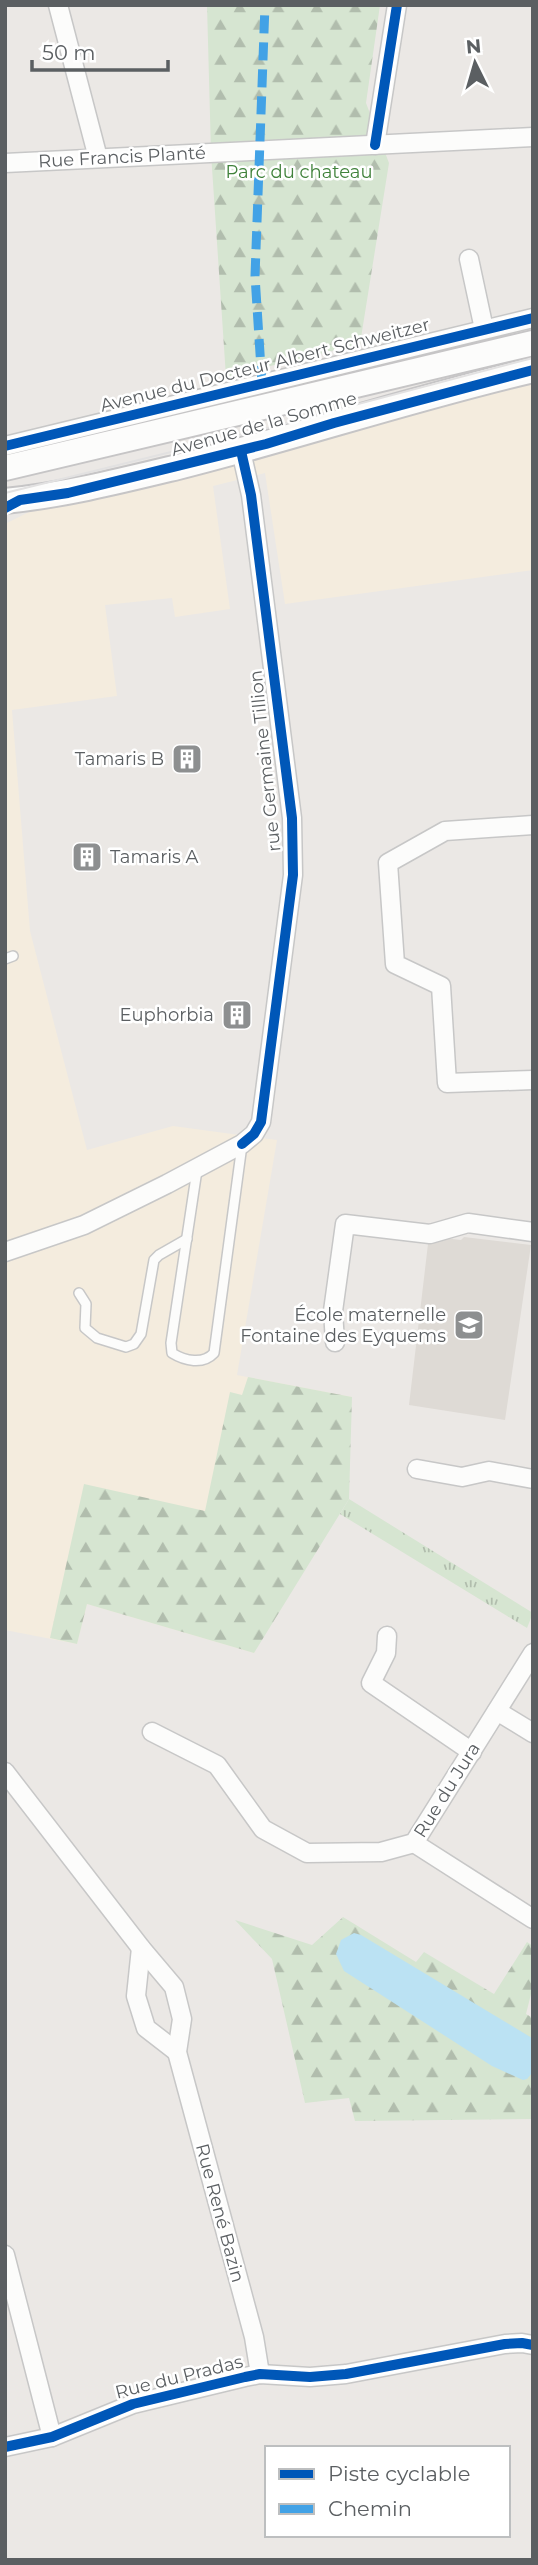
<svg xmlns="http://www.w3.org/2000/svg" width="538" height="2565" viewBox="0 0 538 2565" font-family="Montserrat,sans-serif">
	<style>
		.commercial { fill: #f4ecde }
		.education { fill: #dedad5 }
		.grass { fill: url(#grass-tufts) }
		.forest { fill: url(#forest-firs) }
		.water { fill: #bbe2f3 }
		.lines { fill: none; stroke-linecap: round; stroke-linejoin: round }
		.service-casing { stroke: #c7c7c7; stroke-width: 12 }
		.minor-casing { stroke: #c7c7c7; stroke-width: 21 }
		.secondary-casing { stroke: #c6c5c6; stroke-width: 28 }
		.service { stroke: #fcfcfb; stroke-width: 9 }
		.minor { stroke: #fcfcfb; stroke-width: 18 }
		.secondary { stroke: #fcfcfb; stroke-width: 24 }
		.tram { stroke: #e2e1e1; stroke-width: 2 }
		.quiet { stroke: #42a2e6; stroke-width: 9; stroke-dasharray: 18 9; stroke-linecap: butt }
		.cycleway-casing { stroke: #fff; stroke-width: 15 }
		.cycleway { stroke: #0057b8; stroke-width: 10 }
		.labels { text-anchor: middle; stroke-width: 5; stroke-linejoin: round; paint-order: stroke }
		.street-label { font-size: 18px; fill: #5b5f62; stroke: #fff }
		.park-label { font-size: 18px; fill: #40823b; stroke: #fff }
		.poi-label { font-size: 18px; fill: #5b5f62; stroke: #fff; text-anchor: end }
	</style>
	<defs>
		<pattern id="grass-tufts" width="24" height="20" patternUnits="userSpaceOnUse" patternTransform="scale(1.75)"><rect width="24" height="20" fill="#d6e5d1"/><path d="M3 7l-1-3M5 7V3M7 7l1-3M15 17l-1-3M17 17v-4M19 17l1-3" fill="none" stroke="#b1bdad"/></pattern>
		<pattern id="forest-firs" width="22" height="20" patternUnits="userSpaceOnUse" patternTransform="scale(1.75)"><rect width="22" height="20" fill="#d6e5d1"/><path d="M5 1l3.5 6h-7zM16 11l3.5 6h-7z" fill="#b1bdad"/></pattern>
	</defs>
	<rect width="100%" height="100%" fill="#ebe8e5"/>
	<!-- commercial -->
	<path class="commercial" d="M533,378V570L285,604L265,473L213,486L230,609L175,617L172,598L105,605L117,696L12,710L30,931L87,1150L173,1126L277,1140L237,1375L352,1397L254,1653L87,1604L77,1644L5,1630V524L35,509Z"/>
	<!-- education -->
	<path class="education" d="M464,1237L531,1245L505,1420L409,1405L428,1244L444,1238L461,1240Z"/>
	<!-- grass -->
	<path class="grass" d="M349,1499L533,1613L527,1628L340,1514Z"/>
	<!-- forest -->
	<g class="forest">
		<path d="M207,5H380L366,103L389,163L360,344L226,377L211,153Z"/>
		<path d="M248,1377L352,1397L349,1499L254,1653L87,1604L77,1644L50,1638L84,1484L205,1511L230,1392L242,1395Z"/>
		<path d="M343,1917L416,1962L424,1952L494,1994L527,1942L533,1946V1986L526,2014L533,2018V2119L355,2121L349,2098L305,2103L272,1959L235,1920L312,1945Z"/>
	</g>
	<!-- water -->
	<path class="water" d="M354,1933L361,1935L532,2038L533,2072L527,2079L523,2080L492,2066L344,1971L336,1954L341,1940Z"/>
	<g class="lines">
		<!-- service casing -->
		<g class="service-casing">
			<g id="service">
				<path d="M5,959L13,956"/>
				<path d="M197,1170L171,1343L172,1353C185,1361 203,1365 214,1353L242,1145"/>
				<path d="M79,1293L86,1304L85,1328L97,1338L126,1347L134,1344L141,1334L154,1260L159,1255L187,1239"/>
			</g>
		</g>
		<!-- minor casing -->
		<g class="minor-casing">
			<g id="minor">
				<path d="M58,5L98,158"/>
				<path d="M375,145L397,5"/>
				<path d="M5,163L533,137"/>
				<path d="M469,259L484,329"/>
				<path d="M5,446L533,318"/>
				<path d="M533,825L445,831L388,863L395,964L441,986L447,1083L533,1080"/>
				<path d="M5,1252L84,1225L167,1184L242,1144L254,1134L261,1122L293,875L292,818L251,495L241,451"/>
				<path d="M335,1342L333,1311L345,1224L430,1234L468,1223L533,1232"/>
				<path d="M417,1469L462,1477L489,1471L533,1479"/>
				<path d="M387,1636L386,1653L371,1683L472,1752"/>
				<path d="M497,1711L533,1733"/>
				<path d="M152,1732L217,1765L263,1829L307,1853L381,1852L414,1843L533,1653"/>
				<path d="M5,1772L141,1948L174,1987L182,2019L177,2052L254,2337L260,2374"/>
				<path d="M414,1843L533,1919"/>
				<path d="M141,1948L136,1996L146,2028L177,2052"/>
				<path d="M5,2255L52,2437"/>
				<path d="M5,2447L52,2437L133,2404L245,2377L260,2374L310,2377L346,2374L505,2344L522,2343L533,2345"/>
			</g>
		</g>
		<!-- secondary casing -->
		<g class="secondary-casing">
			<g id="secondary">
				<path d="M5,468L533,343"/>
				<path d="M5,501C64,495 120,481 178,467C297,437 413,398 533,370"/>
			</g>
		</g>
		<!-- service -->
		<use href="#service" class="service"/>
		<!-- minor -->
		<use href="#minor" class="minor"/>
		<!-- secondary -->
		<use href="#secondary" class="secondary"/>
		<!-- tram -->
		<path class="tram" d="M5,493L252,432L533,358"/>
		<!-- quiet -->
		<path class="quiet" d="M262,384L255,276L265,5"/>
		<!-- cycleway casing -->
		<g class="cycleway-casing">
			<g id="cycleway">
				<path d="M375,145L397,5"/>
				<path d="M5,446L533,318"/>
				<path d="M241,451L251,495L292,818L293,875L261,1122L254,1134L242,1144"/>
				<path d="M5,508L20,500L68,493L266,444L334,423L533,370"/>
				<path d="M5,2447L52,2437L133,2404L245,2377L260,2374L310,2377L346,2374L505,2344L522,2343L533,2345"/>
			</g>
		</g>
		<!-- cycleway -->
		<use href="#cycleway" class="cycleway"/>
	</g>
	<!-- icons -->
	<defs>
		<g id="building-square" transform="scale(1.575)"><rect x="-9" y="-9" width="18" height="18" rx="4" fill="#8d8f90" stroke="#fff"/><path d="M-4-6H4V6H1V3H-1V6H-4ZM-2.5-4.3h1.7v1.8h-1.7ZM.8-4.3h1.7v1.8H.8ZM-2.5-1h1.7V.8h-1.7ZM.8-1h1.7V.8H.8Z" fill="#fff"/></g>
		<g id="school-square" transform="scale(1.575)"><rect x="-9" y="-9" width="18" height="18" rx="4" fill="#8d8f90" stroke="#fff"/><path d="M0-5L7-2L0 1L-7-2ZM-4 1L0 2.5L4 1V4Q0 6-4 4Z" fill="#fff"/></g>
	</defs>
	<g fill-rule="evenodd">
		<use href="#building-square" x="187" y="759"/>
		<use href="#building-square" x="87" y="857"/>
		<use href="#building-square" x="237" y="1015"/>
		<use href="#school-square" x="469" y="1325"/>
	</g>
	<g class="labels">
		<!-- street labels -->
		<g class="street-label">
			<text transform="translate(122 157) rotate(-3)" y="6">Rue Francis Planté</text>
			<text transform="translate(265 365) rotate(-14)" y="6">Avenue du Docteur Albert Schweitzer</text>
			<text transform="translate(264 424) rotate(-16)" y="6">Avenue de la Somme</text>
			<text transform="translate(265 761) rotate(-96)" y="6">rue Germaine Tillion</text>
			<text transform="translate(447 1790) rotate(-58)" y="6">Rue du Jura</text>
			<text transform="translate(220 2213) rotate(75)" y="6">Rue René Bazin</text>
			<text transform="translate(179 2377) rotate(-14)" y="6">Rue du Pradas</text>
		</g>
		<!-- park labels -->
		<g class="park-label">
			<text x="299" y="178">Parc du chateau</text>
		</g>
		<!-- poi labels -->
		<g class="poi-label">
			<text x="164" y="765">Tamaris B</text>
			<text x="110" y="863" text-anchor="start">Tamaris A</text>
			<text x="214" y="1021">Euphorbia</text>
			<text x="446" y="1321">École maternelle<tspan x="446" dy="21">Fontaine des Eyquems</tspan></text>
		</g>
	</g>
	<!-- border -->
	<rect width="538" height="2565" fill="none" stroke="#5b5f62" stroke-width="14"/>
	<!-- legend -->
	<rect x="265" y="2446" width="245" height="91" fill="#ffffff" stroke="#bdbfc0" stroke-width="2"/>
	<rect x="279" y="2469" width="35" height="10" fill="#0057b8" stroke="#bdbfc0" stroke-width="2"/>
	<text x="328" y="2481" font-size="21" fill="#5b5f62">Piste cyclable</text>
	<rect x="279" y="2504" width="35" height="10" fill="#42a2e6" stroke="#bdbfc0" stroke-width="2"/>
	<text x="328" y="2516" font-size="21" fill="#5b5f62">Chemin</text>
	<!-- north arrow -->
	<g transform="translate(475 63) rotate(355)" stroke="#ffffff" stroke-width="5" paint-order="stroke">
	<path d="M0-5L12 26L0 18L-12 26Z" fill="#5b5f62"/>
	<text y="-10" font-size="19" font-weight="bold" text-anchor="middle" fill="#5b5f62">N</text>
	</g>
	<!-- scale -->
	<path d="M32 60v10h136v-10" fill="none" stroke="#5b5f62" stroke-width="3.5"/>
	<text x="42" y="60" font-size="21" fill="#5b5f62" stroke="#ffffff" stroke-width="5" paint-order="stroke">50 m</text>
</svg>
